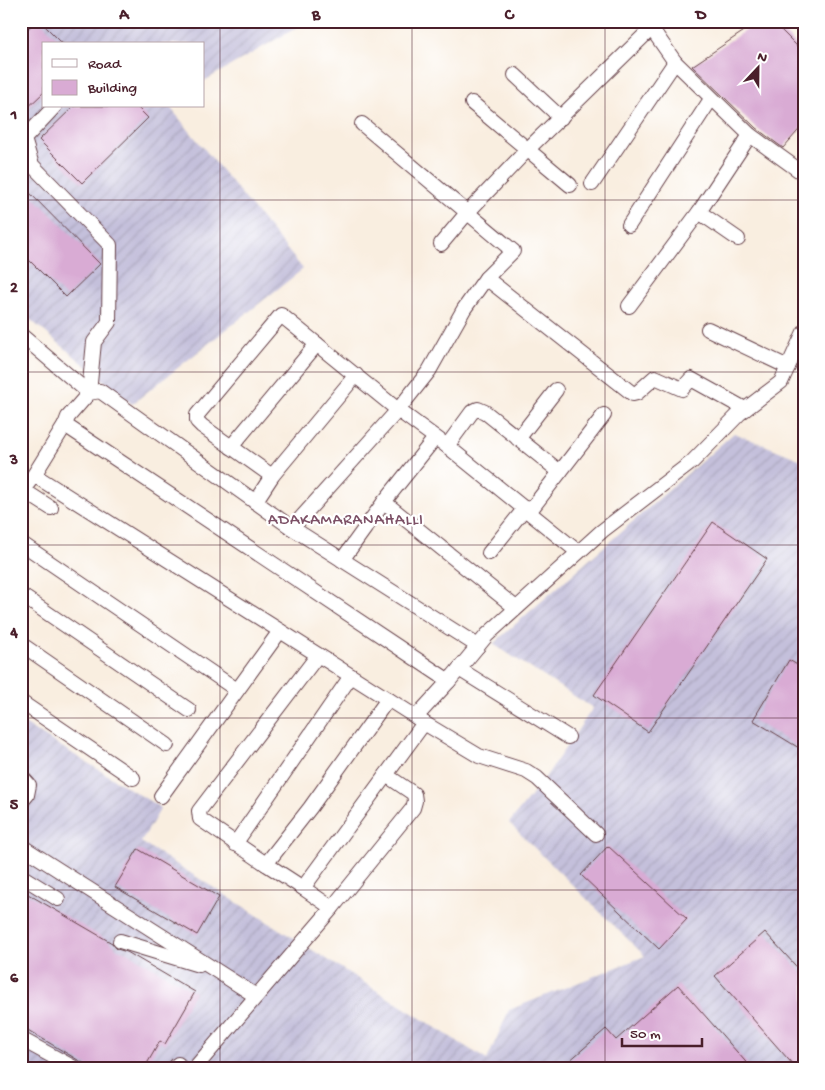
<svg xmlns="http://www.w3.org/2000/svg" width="825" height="1090" viewBox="0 0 825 1090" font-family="'Gochi Hand',sans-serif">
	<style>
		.industrial { fill: url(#industrial-furrows) }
		.building { fill: #d9abd4 }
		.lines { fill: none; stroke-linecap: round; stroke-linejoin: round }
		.minor-casing { stroke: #643e46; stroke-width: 16 }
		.minor { stroke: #fff; stroke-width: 14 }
		.grid { fill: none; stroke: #4a1f2b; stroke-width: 1; stroke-opacity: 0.55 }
		.labels { text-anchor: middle; stroke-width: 4.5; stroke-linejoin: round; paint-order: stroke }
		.neighbourhood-label { font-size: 16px; letter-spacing: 1px; fill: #7c5066; stroke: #fff }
		.neatline { fill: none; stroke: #4a1f2b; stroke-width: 2 }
		.grid-label { font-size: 16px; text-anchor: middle; font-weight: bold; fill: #4a1f2b }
	</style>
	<defs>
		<pattern id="industrial-furrows" width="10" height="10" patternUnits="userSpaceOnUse" patternTransform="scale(1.25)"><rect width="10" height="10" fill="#c4c0db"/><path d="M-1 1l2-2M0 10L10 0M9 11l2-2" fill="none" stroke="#aaa5bc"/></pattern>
	</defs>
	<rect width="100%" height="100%" fill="#fff"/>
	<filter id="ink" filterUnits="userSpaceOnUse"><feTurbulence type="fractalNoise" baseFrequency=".02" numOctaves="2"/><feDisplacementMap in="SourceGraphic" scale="10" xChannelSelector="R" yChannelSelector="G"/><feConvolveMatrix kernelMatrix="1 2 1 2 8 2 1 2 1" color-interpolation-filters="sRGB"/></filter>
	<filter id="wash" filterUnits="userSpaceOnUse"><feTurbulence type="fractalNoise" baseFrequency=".0096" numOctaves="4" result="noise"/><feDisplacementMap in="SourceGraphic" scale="20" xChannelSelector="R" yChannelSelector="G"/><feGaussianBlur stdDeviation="1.12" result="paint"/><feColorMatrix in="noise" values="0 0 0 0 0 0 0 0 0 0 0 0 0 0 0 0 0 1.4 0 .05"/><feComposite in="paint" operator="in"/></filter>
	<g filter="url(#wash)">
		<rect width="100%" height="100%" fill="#f9eee0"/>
		<!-- industrial -->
		<g class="industrial">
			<path d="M21,21H308L204,81V44H44V106H169L303,269L132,404L21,312Z"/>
			<path d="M734,433L804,461V1069H21V722L161,808L141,842L487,1060L509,1010L645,956L509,823L542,782L593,708L493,644Z"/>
		</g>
		<g id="blocks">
			<!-- building -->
			<g class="building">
				<path d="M36,21H40L63,44H44V92L21,114V35Z"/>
				<path d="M759,21H772L804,53V124L783,148L756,128L692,66Z"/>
				<path d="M74,106H136L148,118L82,183L39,140Z"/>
				<path d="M21,184L100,264L66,297L21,252Z"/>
				<path d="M713,522L767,559L648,732L594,695Z"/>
				<path d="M789,660L804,669V751L753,720Z"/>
				<path d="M608,846L687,919L659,949L581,875Z"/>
				<path d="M138,849L219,897L197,935L115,887Z"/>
				<path d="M21,890L112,943L117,949L127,952L195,992L165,1044L160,1041L144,1069H93L21,1026Z"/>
				<path d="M765,932L804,975V1059L795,1067L715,976Z"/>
				<path d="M678,985L752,1069H560L606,1029L616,1040Z"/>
			</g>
		</g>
	</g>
	<g filter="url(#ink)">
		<use href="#blocks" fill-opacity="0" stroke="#643e46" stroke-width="1"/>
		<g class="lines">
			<!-- minor casing -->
			<g class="minor-casing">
				<g id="minor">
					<path d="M647,22L675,62"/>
					<path d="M515,75L561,118"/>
					<path d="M472,103L570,185"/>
					<path d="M55,106L24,139L32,165L110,245L109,322L94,342L89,393"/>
					<path d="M592,184L675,62L750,135L804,174"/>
					<path d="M699,212L738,239"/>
					<path d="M629,225L711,99"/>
					<path d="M441,244L467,213L528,149L659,21"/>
					<path d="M486,278L633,394L637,393L655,377L682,389L691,379L745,409"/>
					<path d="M629,306L699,212L750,135"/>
					<path d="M708,329L788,367"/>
					<path d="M21,335L89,393"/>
					<path d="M518,439L556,390"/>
					<path d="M447,446L472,412L478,409L485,412L560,472"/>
					<path d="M231,447L317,344"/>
					<path d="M34,475L65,425"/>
					<path d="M272,476L202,426L197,421V415L281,315L398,410L447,446L578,552"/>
					<path d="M23,490L51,508"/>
					<path d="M21,493L34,475L416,717L449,681L487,635L602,531L692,462L739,414L781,382L804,332"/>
					<path d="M255,502L272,476L356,375"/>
					<path d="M384,502L516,608"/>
					<path d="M529,512L604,415"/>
					<path d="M292,528L398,410L429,371L464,309L486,278L513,251L362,124"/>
					<path d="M21,543L237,690"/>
					<path d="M489,553L525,508"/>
					<path d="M342,560L384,502L435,438"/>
					<path d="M21,595L189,710"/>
					<path d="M21,644L167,745"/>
					<path d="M459,669L568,737"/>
					<path d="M449,681L65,425L68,417L89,393L100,391L292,528L478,646"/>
					<path d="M21,702L133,778"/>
					<path d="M424,723L479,756L526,771L537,778L596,834"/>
					<path d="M21,776L29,785L27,795L21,802"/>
					<path d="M161,796L280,631"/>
					<path d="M235,844L351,676"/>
					<path d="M21,846L256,996"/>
					<path d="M266,864L200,819L199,811L318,655"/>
					<path d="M21,876L58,899"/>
					<path d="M303,888L266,864L310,808L388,699"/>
					<path d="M332,908L413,808L415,801L414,794L386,775"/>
					<path d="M120,941L199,965"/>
					<path d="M21,1039L76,1069"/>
					<path d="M173,1069L178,1064"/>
					<path d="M194,1069L332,908L303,888L424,723L416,717"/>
				</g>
			</g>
			<!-- minor -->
			<use href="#minor" class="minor"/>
		</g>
	</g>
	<!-- grid -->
	<path class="grid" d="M220,21V1069M412,21V1069M605,21V1069M21,200H804M21,372H804M21,545H804M21,718H804M21,890H804"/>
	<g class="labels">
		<!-- neighbourhood labels -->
		<g class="neighbourhood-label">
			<text x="346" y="524">ADAKAMARANAHALLI</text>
		</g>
	</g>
	<!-- margin -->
	<rect width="825" height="1090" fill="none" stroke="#fff" stroke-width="55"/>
	<!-- legend -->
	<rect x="42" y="42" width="162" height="65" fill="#ffffff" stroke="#b7a5aa"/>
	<rect x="52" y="59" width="25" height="8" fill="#ffffff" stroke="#b7a5aa"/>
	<text x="88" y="68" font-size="15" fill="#4a1f2b">Road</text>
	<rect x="52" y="80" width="25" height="15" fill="#d9abd4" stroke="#b7a5aa"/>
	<text x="88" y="92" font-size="15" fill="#4a1f2b">Building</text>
	<!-- north arrow -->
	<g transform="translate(758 68) rotate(22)" stroke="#ffffff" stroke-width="4" paint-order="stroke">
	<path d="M0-4L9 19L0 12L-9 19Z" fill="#4a1f2b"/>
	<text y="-8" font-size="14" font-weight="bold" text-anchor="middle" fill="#4a1f2b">N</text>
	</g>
	<!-- scale -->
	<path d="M622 1038v8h80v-8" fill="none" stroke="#4a1f2b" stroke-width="2.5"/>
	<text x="630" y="1038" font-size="15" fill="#4a1f2b" stroke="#ffffff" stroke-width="4" paint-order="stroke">50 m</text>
	<rect x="28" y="28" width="770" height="1034" class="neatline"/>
	<g class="grid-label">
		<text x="124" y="19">A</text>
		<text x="316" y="19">B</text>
		<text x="509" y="19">C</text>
		<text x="701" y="19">D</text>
		<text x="14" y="119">1</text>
		<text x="14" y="292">2</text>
		<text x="14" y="464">3</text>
		<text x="14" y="637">4</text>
		<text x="14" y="809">5</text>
		<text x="14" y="982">6</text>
	</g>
</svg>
